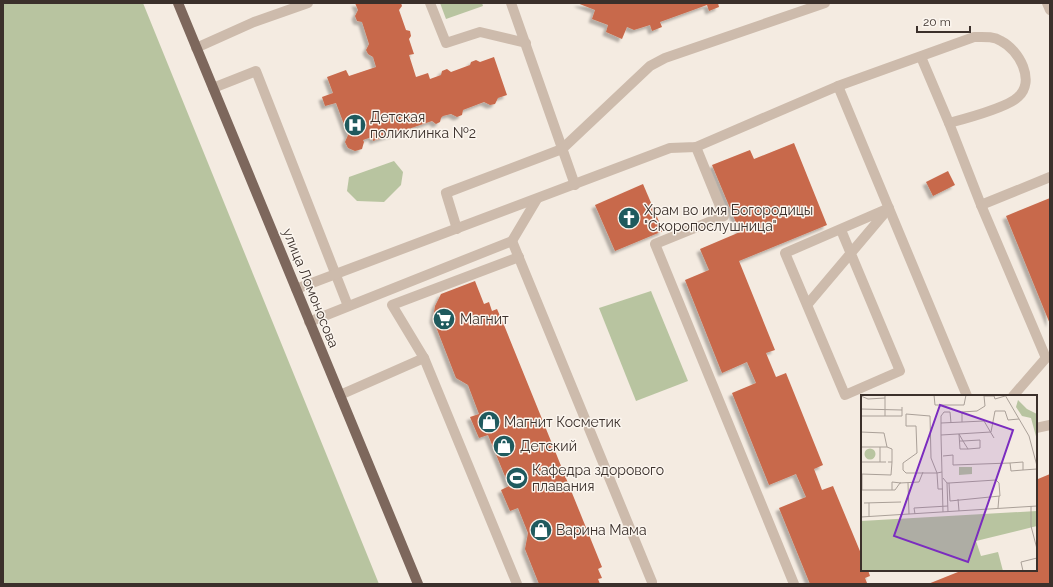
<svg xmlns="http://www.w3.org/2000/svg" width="1053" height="587" viewBox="0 0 1053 587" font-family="Raleway,sans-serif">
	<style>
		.green { fill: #b8c4a0 }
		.building { fill: #c8694b; filter: url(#shadow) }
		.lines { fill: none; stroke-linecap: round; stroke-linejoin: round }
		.minor { stroke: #cdbbac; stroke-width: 10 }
		.major { stroke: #7d675c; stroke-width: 10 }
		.labels { text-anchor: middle; stroke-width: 3; stroke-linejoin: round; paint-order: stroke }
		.poi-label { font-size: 14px; fill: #3b302b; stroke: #fbf5ee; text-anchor: start }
		.street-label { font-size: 14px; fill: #3b302b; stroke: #fbf5ee }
		.inset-road { fill: none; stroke: #aaa098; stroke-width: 1 }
		.view { fill: #7b2cbf; fill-opacity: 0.15; stroke: #7b2cbf; stroke-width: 2 }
		.inset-edge { fill: none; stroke: #3b302b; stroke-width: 2 }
	</style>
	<defs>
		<filter id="shadow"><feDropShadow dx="-3.5" dy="3.5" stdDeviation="1" flood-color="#0004"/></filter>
	</defs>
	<rect width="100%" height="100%" fill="#f4ebe1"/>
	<!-- green -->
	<g class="green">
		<path d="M3,3H143L379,584H3Z"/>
		<path d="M440,3H482L483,6L446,19Z"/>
		<path d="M394,161L403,172L401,185L384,202L357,201L347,191L349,177Z"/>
		<path d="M651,291L688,381L636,401L599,308Z"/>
	</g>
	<!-- building -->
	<g class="building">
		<path d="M355,3H401L402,6L399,10L406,30L410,31L411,36L409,39L414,54L409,55L416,77L428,73L430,79L441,75L442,71L447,69L451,72L470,65L471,62L476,60L480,62L494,57L507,95L498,98L495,104L490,105L484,102L463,110L462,115L457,117L451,114L443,116L441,118L440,122L436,124L432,121L373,141L372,137L363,140L364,142L362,149L355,151L348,148L345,142L348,135L336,103L325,106L322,97L333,93L327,77L346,70L349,76L376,67L373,57L368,54L366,50L369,44L362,22L357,21L355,16L358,10Z"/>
		<path d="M577,3H718L719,7L709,11L707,5L660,22L662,27L652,31L650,25L634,30L627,27L622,39L606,32L608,25L592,19L595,10Z"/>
		<path d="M794,143L827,225L739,261L775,350L766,353L776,377L786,373L823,465L814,469L822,490L833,486L862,556V570H868L870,576L865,578L867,583L871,584H810L779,508L806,497L796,474L769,485L732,393L756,383L747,362L722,373L685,280L709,270L700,249L740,232L712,165L750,150L754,159Z"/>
		<path d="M948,171L955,185L933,196L926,182Z"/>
		<path d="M643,184L663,231L615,251L595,205Z"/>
		<path d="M1050,198V324L1006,216Z"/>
		<path d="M475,281L484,304L489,302L492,311L497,309L504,325L602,567L598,569L602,578L598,579L600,584H539L525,549L528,533L518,508L510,511L501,490L509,486L488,435L479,438L470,417L479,414L468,385L456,378L433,319L435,306L441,294Z"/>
		<path d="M1036,474L1038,479L1050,474V584H928L963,570H1036Z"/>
	</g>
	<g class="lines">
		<!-- minor -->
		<g class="minor">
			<path d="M430,3L446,43L480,32L526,43"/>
			<path d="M511,3L575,185"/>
			<path d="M1047,3L1050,10"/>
			<path d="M196,48L254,22L308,3"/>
			<path d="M921,57L949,123L981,205L1046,358L1013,396"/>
			<path d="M838,86L974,37C984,37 993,36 1001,41C1019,50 1036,81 1018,97C1008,107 964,119 949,123"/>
			<path d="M213,88L256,71L348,306"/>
			<path d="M696,147L724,216L655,244L794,584"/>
			<path d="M981,205L1050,177"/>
			<path d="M457,229L446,193L562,149L650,66L665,58L825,3"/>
			<path d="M512,241L652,582V584"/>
			<path d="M296,289L670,148L696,147L838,86L967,396"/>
			<path d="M807,305L889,208L785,253L845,395L900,371L841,230"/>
			<path d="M309,322L512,241L537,199"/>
			<path d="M340,395L424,358"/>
			<path d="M1036,428L1050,425"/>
			<path d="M517,584L424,358L392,305L519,257"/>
		</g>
		<!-- major -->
		<path class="major" d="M178,3L418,584"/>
	</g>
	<!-- icons -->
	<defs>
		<g id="hospital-disc" transform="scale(1.15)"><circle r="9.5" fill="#1f5a5e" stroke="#fbf5ee"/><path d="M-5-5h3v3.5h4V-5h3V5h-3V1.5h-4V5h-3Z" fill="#fff"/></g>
		<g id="church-disc" transform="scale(1.15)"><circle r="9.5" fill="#1f5a5e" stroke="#fbf5ee"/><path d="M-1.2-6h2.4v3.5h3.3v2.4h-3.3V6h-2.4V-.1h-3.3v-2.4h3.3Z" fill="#fff"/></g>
		<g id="supermarket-disc" transform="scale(1.15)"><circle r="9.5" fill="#1f5a5e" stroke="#fbf5ee"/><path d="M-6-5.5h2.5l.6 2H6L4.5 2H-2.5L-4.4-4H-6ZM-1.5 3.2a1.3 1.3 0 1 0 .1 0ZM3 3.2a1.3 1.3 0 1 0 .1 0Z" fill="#fff"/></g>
		<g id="shop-disc" transform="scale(1.15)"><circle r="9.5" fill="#1f5a5e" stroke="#fbf5ee"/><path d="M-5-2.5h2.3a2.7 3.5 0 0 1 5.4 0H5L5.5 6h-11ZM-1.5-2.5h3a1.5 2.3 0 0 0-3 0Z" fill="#fff"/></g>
		<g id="stadium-disc" transform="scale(1.15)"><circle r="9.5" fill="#1f5a5e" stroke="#fbf5ee"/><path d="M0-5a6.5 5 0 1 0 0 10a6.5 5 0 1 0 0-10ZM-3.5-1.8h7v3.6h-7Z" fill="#fff"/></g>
	</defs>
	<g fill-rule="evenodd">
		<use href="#hospital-disc" x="355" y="125"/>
		<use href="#church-disc" x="629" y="218"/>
		<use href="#supermarket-disc" x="444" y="319"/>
		<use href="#shop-disc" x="489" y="422"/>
		<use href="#shop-disc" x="504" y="446"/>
		<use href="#stadium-disc" x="517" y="478"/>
		<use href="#shop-disc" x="541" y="530"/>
	</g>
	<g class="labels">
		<!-- poi labels -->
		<g class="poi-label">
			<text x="370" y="122">Детская<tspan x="370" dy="16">поликлинка №2</tspan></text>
			<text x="644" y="215">Храм во имя Богородицы<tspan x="644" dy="16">"Скоропослушница"</tspan></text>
			<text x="460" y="324">Магнит</text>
			<text x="504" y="427">Магнит Косметик</text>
			<text x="520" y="451">Детский</text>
			<text x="532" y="475">Кафедра здорового<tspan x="532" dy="16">плавания</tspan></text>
			<text x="556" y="535">Варина Мама</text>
		</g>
		<!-- street labels -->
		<g class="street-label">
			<text transform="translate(311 288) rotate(68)" y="5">улица Ломоносова</text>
		</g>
	</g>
	<!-- overview -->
	<g transform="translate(861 395)">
		<rect width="176" height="176" fill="#f4ebe1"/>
		<path d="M157,5L166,14L176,19V45L170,23L161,21L155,12ZM3.5 59a5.5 5.5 0 1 1 11 0a5.5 5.5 0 1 1-11 0ZM98,72H111V79L98,80ZM176,116V131L115,146L120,161L137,157L142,176H0V126Z" fill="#b8c4a0"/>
		<path class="inset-road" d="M24,0V21H41V12M24,0H42M73,0L74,10H103L105,0M144,0L168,41L176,71M0,1L7,4L24,3M0,14L41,15M0,21H24M101,27V17L116,16L124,11L123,1H133L134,4L144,1M80,28L123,26L133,43M0,37L23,38L26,52H0M80,40V21L83,17H89L90,28M99,46H102L119,45V53L107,54H99L98,39L102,46L107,54M19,52V67M26,52L31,54V67M82,61L92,60V70L149,68M0,67H25M162,75V67L149,68L150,76L162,75L176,74M81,77L76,78H45L42,75V68L56,58L55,31H45V19L69,21L70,63L76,78L77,94H82M0,79L30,80L31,67H27M1,79V95H34L39,88L58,87L62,77M82,83L86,88L87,117M47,88L48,119M86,88H88L135,85L138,88L139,101L89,106L88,88M31,95V87L40,88M97,104L98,116M3,108L40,107M8,108V121M170,111V131L176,154M137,113L138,101M82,117L80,40L130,37L134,16H144L147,25L158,24M54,119L53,113L87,111M0,122L176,111M162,176L160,167L176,163"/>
		<path class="view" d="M79,10L152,35L107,167L33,141Z"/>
		<rect width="176" height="176" class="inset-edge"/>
	</g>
	<!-- border -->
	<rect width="1053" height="587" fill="none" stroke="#3b302b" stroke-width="8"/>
	<!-- scale -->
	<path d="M917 26v6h53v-6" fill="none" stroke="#3b302b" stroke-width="2"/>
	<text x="923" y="26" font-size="12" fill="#3b302b" stroke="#fbf5ee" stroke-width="3" paint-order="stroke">20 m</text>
</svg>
